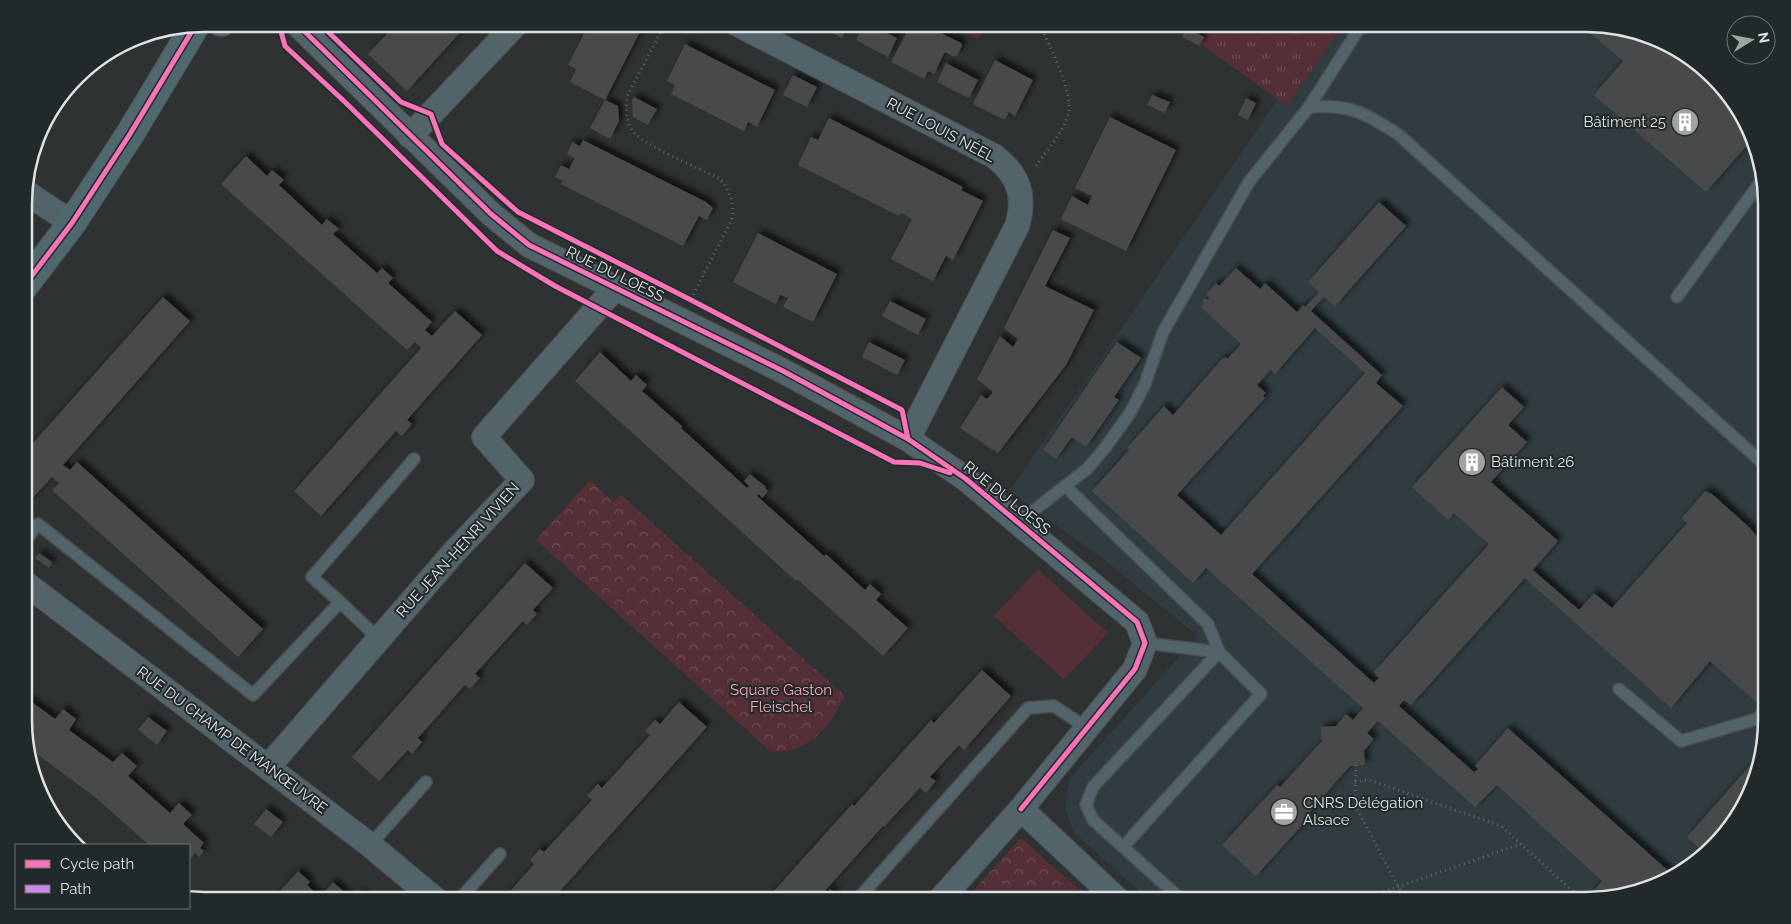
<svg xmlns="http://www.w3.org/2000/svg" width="1791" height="924" viewBox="0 0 1791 924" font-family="Raleway,sans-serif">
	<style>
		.built { fill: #303c40 }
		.grass { fill: url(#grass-tufts) }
		.park { fill: url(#park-crowns) }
		.garden { fill: #542f36 }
		.building { fill: #474a4b; fill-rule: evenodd; filter: url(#shadow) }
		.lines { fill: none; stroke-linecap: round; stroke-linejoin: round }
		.lane-casing { stroke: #4b4d4e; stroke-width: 14 }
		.street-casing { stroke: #4b4d4e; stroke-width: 26 }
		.secondary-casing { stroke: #4b4d4e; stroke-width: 30 }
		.path { stroke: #5c686b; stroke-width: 3; stroke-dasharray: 1 4; stroke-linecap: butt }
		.lane { stroke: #52646a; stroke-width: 11 }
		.street { stroke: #52646a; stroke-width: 24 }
		.secondary { stroke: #4f686e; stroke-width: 28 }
		.quiet { stroke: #ca8be6; stroke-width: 4; stroke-dasharray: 8 4; stroke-linecap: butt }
		.cycleway-casing { stroke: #22292b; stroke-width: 8 }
		.cycleway { stroke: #fb73b8; stroke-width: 5 }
		.labels { text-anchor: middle; stroke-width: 4; stroke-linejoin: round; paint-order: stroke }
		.poi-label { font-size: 15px; fill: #dee2e3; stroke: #22292b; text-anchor: start }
		.street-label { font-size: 15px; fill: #dee2e3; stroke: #22292b }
		.park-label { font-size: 15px; fill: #fba8b5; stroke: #22292b }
		.rim { fill: none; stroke: #dee2e3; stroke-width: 2.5 }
	</style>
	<defs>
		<pattern id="grass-tufts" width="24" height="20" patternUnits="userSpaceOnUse" patternTransform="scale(1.25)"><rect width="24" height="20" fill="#542f36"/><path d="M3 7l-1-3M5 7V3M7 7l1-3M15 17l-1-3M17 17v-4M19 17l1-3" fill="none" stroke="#6c4d53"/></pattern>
		<pattern id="park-crowns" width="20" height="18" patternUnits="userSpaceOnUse" patternTransform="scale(1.25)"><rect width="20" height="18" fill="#542f36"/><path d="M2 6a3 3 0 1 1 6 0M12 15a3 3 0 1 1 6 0" fill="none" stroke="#6c4d53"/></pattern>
		<filter id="shadow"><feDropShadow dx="4.5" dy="-4.5" stdDeviation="2.5" flood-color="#0009"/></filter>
	</defs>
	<rect width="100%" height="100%" fill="#2e3233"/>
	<!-- built -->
	<path class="built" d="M1205,24H1587L1667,43L1737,104L1766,181L1767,720L1748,800L1687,870L1598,900H1150L1074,833L1065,808L1070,778L1198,636L1103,559L1009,491L1106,351L1297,71Z"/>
	<!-- grass -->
	<path class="grass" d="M1173,24H1344L1287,106Z"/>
	<!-- park -->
	<g class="park">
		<path d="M590,480L613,501L621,495L845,696C830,726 808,756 770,751L536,540Z"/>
		<path d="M1021,838L1091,900H965Z"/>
	</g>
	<!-- garden -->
	<g class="garden">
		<path d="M947,24H986L978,39Z"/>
		<path d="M1038,569L1108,633L1064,680L994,616Z"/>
	</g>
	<!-- building -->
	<g class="building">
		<path d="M338,24H356L347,33Z"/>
		<path d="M396,24H468L407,91L368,54Z"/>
		<path d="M589,24H644L605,100L570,82L576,69L568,65Z"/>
		<path d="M815,24H857L852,33L846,30L842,38Z"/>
		<path d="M864,24H868L897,38L888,57L856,40Z"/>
		<path d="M911,24H923L961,43L962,46L957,56H953L945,52L934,74L928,71L924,79L891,62Z"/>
		<path d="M1580,24H1587L1667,43L1737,104L1751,141L1706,192L1594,95L1623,61Z"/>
		<path d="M1187,28L1204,37L1199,46L1182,37Z"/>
		<path d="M685,44L775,90L757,127L748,122L744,131L671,94L675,85L667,81Z"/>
		<path d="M995,60L1033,80L1015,116L1009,112L1005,120L973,104Z"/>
		<path d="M946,63L978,80L969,98L937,82Z"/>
		<path d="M93,64L80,85L75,82L85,69Z"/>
		<path d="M793,75L817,87L807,107L783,95Z"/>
		<path d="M1152,95L1170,102L1165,113L1147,105Z"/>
		<path d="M634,97L657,109L648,125L633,117L632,100Z"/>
		<path d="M1246,98L1256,103L1248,120L1238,115Z"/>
		<path d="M605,100L618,106L619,121L610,139L590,128Z"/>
		<path d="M1110,117L1176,150L1126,251L1061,219L1072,196L1088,205L1090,200L1092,196L1075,188Z"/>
		<path d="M829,118L963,187L961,190L983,201L953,260L946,256L933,281L891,259L912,219L901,213L899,216L798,165L811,137L818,140Z"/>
		<path d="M583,140L706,202L713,208L707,220L699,216L683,246L561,184L563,181L555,177L561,165L569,169L575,158L567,154L572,142L580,146Z"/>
		<path d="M246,156L267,176L272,170L284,180L279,185L322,225L327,219L339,229L333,234L377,273L382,268L393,278L388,283L432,322L425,330L432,336L455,311L482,335L407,420L412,424L402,436L396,431L321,516L294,491L421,348L415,342L407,350L221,184Z"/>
		<path d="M1379,202L1406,226L1335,306L1324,297L1311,311L1382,375L1376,383L1403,406L1252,574L1374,683L1379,678L1374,672L1489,544L1454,513L1448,520L1412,487L1502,387L1524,407L1508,425L1527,442L1491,482L1558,541L1533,570L1579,610L1594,593L1612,608L1687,523L1682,518L1705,491L1712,494L1750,528L1767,549V688L1756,702L1710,661L1671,708L1525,578L1411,705L1404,700L1399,706L1474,772L1478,769L1475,766L1508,728L1673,875L1598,900H1586L1602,881L1497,785L1475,807L1378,721L1367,733L1374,739L1364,751L1365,765L1350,766L1303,820L1305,822L1256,876L1222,845L1277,785L1280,787L1322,741L1321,727L1336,726L1346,714L1353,720L1363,708L1206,568L1193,583L1092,491L1129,450L1127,448L1164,406L1173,415L1222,359L1226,357L1227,359L1241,344L1201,307L1204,303L1202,301L1205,298L1208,300L1209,298L1206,294L1216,283L1219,286L1236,268L1260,289L1265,283L1297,312L1303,305L1305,307L1319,292L1308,282ZM1315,328L1365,373L1221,535L1177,495L1265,398L1263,396L1266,393L1257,385L1271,370L1275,374Z"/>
		<path d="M1053,230L1070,238L1045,286L1094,310L1066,365L998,453L960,428L981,395L987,399L993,392L977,379L1000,336L1013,347L1018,339L1004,328Z"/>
		<path d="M758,233L837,274L813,322L783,307L788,298L780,295L776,304L733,282Z"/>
		<path d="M163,297L190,321L63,465L70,470L77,462L263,629L238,657L52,490L59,483L52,477L29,502L25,499V452Z"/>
		<path d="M890,301L926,319L918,335L882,316Z"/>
		<path d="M869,342L905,360L897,375L862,357Z"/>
		<path d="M1117,342L1141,358L1114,397L1119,400L1086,447L1072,437L1056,459L1043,450Z"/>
		<path d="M600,352L631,381L636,375L647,385L642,391L682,426L681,428L747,488L749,486L744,481L750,474L766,487L765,488L768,491L762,498L759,494L757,496L824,556L826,554L865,590L870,584L881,594L876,600L908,628L883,656L797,579L796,581L575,381Z"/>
		<path d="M39,553L52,562L49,568L35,558Z"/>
		<path d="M525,563L553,588L533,610L537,614L527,625L523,621L475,674L480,678L470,689L465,685L418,738L422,742L412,754L408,750L379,781L352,757Z"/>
		<path d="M982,670L1011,696L964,750L959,745L930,777L936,781L926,793L920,788L884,827L883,826L823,893L825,894L830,889L836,894L831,900H766L852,804L854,806L931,720L934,723Z"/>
		<path d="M25,697L55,719L63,709L76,719L69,730L113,762L122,753L137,766L128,776L170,813L179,803L192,815L183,824L204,843L200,848L204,851L199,857L195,853L189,861V845H149L95,797L26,746Z"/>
		<path d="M679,702L707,727L552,900H511L506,896L534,864L530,860L540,849L544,852L592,800L587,796L598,784L602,788L650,735L645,731L655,720L660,724Z"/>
		<path d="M148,717L167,731L157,745L138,730Z"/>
		<path d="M1759,755L1748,800L1703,852L1687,837Z"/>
		<path d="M266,809L283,822L271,837L254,824Z"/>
		<path d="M298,871L310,882L307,885L320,897L333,882L353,900H272Z"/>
		<path d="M361,893L368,898L370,900H355Z"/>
	</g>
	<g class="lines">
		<!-- lane casing -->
		<g class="lane-casing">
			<g id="lane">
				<path d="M1309,107C1350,104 1366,113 1399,135L1767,467"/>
				<path d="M1677,297L1764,177"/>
				<path d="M1019,522L1065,486"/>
				<path d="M25,541L38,524L253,695L340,602L379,639"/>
				<path d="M340,602L312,577L414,459"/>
				<path d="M1145,643L1219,652L1261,694L1123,847L1182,900"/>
				<path d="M1619,689L1681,741L1757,719L1767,708"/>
				<path d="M370,845L426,782"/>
				<path d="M1123,847L1093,820L1086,805L1093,787L1219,652L1208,624L1065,486L1087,469L1105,448L1130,413L1145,384L1163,332L1249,182L1309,107L1362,24"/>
				<path d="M459,900L500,854"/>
				<path d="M857,900L1028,708L1054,706L1087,728"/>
			</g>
		</g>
		<!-- street casing -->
		<g class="street-casing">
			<g id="street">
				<path d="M221,24H222"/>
				<path d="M297,24L491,214L529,245L783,371L908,439L966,479L1137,622L1145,643L1135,669L1021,809"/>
				<path d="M737,24L994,156C1019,175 1026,196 1017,226L908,439"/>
				<path d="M410,136L516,24"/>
				<path d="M24,191L72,223"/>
				<path d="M25,583L370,845L436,900"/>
				<path d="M268,767L455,551L522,480L484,437L614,289"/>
				<path d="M940,900L1021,809L1118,900"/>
			</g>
		</g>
		<!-- secondary casing -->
		<g class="secondary-casing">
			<path id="secondary" d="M24,286L72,223L130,134L195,26"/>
		</g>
		<!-- path -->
		<g class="path">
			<path d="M665,24L627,96C626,108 625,120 632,130C641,145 702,169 720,179C730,191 735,205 732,219L691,299"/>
			<path d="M1036,166C1047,150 1062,134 1068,116C1075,95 1049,45 1040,24"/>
			<path d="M1356,765L1355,805L1405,900"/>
			<path d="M1355,782L1369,780L1501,826L1578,896"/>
			<path d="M1360,900L1521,844"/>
		</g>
		<!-- lane -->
		<use href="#lane" class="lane"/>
		<!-- street -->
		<use href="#street" class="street"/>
		<!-- secondary -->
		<use href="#secondary" class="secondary"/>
		<!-- quiet -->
		<path class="quiet" d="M221,24H222"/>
		<!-- cycleway casing -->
		<g class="cycleway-casing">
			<g id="cycleway">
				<path d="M279,24L285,46L346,103L497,251L555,286L894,462L920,463L950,473"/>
				<path d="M297,24L491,214L529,245L783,371L908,439L966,479L1137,622L1145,643L1135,669L1021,809"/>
				<path d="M320,24L401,102L431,114L442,144L518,212L691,300L902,410L908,439"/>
				<path d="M24,286L72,223L130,134L195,26"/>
			</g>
		</g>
		<!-- cycleway -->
		<use href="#cycleway" class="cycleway"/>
	</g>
	<!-- icons -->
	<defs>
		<g id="building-disc" transform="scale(1.4375)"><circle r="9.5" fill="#a0a4a5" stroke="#22292b"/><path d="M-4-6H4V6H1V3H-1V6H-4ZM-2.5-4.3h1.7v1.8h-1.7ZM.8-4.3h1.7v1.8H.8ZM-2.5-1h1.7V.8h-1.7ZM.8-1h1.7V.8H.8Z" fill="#fff"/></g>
		<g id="office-disc" transform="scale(1.4375)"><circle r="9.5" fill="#a0a4a5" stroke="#22292b"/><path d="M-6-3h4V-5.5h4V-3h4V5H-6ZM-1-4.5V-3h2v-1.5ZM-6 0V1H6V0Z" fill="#fff"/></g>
	</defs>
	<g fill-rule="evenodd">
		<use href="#building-disc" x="1685" y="122"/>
		<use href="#building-disc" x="1472" y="462"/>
		<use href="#office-disc" x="1284" y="812"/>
	</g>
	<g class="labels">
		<!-- poi labels -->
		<g class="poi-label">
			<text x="1666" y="127" text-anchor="end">Bâtiment 25</text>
			<text x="1491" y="467">Bâtiment 26</text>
			<text x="1303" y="808">CNRS Délégation<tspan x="1303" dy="17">Alsace</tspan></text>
		</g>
		<!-- street labels -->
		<g class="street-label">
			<text transform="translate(941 130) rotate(28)" y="5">RUE LOUIS NÉEL</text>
			<text transform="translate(615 274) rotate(26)" y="5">RUE DU LOESS</text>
			<text transform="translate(1007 498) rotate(39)" y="5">RUE DU LOESS</text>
			<text transform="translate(458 550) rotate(-48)" y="5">RUE JEAN-HENRI VIVIEN</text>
			<text transform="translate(232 740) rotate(37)" y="5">RUE DU CHAMP DE MANŒUVRE</text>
		</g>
		<!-- park labels -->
		<g class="park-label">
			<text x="781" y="695">Square Gaston<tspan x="781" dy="17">Fleischel</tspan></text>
		</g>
	</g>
	<!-- crop -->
	<path d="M0 0H1791V924H0ZM204 32H1586A172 172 0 0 1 1758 204V720A172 172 0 0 1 1586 892H204A172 172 0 0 1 32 720V204A172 172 0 0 1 204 32Z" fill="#22292b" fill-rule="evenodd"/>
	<path class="rim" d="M204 32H1586A172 172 0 0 1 1758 204V720A172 172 0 0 1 1586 892H204A172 172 0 0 1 32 720V204A172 172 0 0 1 204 32Z"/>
	<!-- legend -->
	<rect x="15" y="844" width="175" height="65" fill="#22292b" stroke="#6d7375"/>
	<rect x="25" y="860" width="25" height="8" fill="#fb73b8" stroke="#6d7375"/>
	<text x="60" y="869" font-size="15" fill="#dee2e3">Cycle path</text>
	<rect x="25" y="885" width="25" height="8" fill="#ca8be6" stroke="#6d7375"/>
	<text x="60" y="894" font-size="15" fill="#dee2e3">Path</text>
	<!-- north arrow -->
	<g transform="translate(1751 40) rotate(80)"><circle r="24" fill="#22292b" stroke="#6d7375"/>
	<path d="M0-4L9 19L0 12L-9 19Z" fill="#a0a4a5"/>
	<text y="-8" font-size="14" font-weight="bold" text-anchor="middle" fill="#dee2e3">N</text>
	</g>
</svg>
